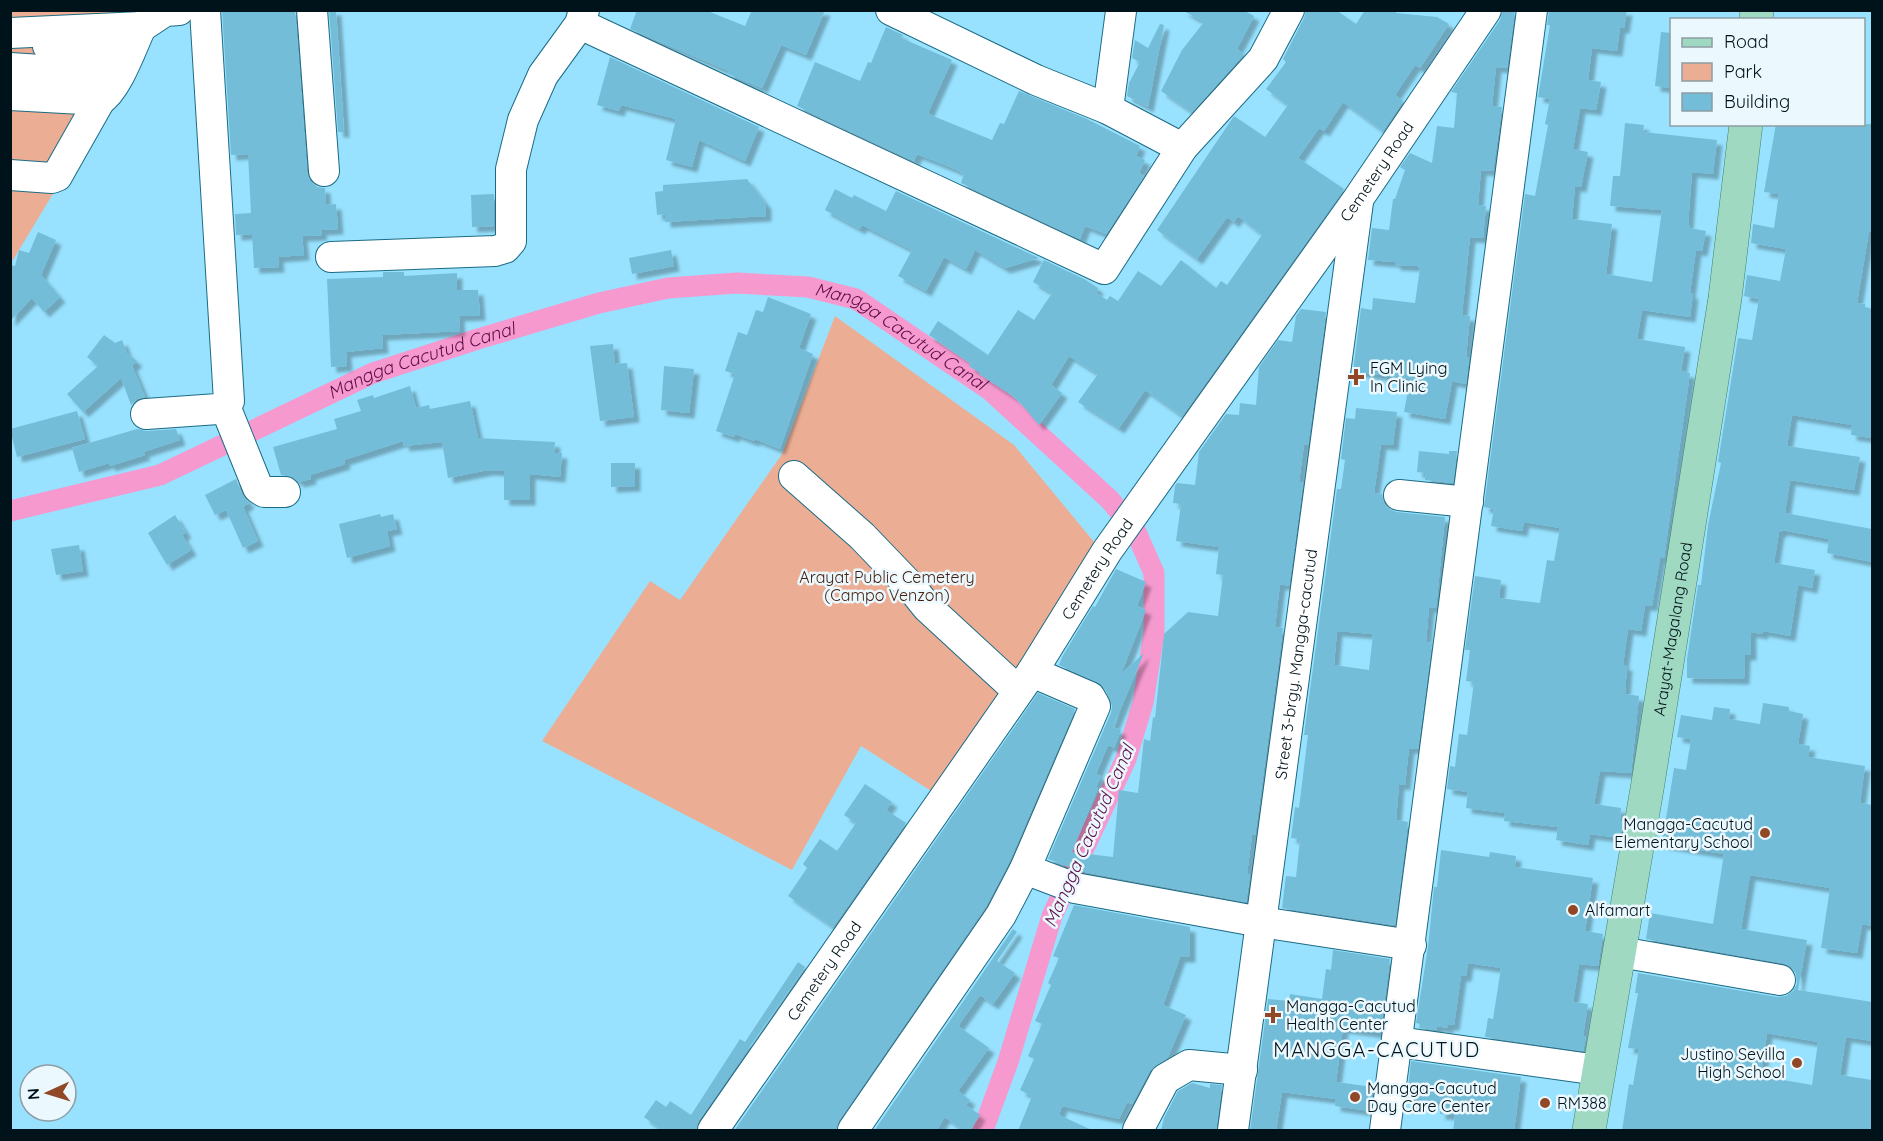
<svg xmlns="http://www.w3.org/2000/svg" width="1883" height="1141" viewBox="0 0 1883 1141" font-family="Quicksand,sans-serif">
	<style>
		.green { fill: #ebae95 }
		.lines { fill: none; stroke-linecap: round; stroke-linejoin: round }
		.canal { stroke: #f599cf; stroke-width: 21 }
		.building { fill: #73bdd8; fill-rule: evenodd; filter: url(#shadow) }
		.minor-casing { stroke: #1b6b84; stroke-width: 32 }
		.major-casing { stroke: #3e826b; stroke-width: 34 }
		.minor { stroke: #fff; stroke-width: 30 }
		.major { stroke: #a0d9c1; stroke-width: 33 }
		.poi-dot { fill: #914827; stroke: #ebf9ff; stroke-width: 2 }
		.labels { text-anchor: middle; stroke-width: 5; stroke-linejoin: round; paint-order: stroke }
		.street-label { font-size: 16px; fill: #00121a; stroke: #ebf9ff }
		.poi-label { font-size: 16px; fill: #00121a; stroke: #ebf9ff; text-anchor: start }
		.park-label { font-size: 16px; fill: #441f0d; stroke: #ebf9ff }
		.water-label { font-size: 18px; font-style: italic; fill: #5e0d45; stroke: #ebf9ff }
		.quarter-label { font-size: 20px; letter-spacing: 1.5px; fill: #00121a; stroke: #ebf9ff }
	</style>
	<defs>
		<filter id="shadow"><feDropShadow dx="5.5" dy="5.5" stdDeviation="1.5" flood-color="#0004"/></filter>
	</defs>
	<rect width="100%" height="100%" fill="#98e2ff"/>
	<!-- green -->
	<g class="green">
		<path d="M182,10L160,17L13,260H11L10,11Z"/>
		<path d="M835,316L1014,445L1104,554L939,796L861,746L792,870L542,741L650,581L680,600L782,454Z"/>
	</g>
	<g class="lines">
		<!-- canal -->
		<path class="canal" id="s1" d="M10,511L160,475L373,373L478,339L599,303L668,288L737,283L808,287L856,299L990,390L1110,500L1136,532L1154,573V633L1143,703L1126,759L1052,916L1008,1062L983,1130"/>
	</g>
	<!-- building -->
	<g class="building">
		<path d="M222,10H295L307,172L310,181L317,187L325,188L326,205L336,204L338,229L321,230L322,235L302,236L304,255L278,257L279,267L254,268L252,234L236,235L235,214L251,213L248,154L231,155Z"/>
		<path d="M329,10H336L344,132H338Z"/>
		<path d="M637,10H705L745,26L752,10H825L806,55L781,45L762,88L728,74L729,71L630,29Z"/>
		<path d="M1182,10H1243L1254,16L1237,49L1244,54L1192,112L1161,91L1182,50L1204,22Z"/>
		<path d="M1306,10H1336L1356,24L1365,10H1397L1396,13L1437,17L1449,24L1420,68L1415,65L1395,95L1403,101L1383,131L1343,102L1324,131L1319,128L1298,158L1344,189L1182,416L1145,390L1119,428L1078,402L1098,374L1069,356L1051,385L1062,393L1039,425L1017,399L979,374L980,373L969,366L971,363L929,335L938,321L988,355L1018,310L1034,320L1052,293L1033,282L1044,260L1084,279L1098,288L1096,293L1107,300L1110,296L1118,301L1138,271L1161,286L1181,260L1216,288L1221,281L1227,285L1262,235L1238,216L1234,222L1227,217L1197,259L1157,230L1234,116L1265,137L1288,105L1266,89L1286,62L1283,59L1304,18Z"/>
		<path d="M1503,10H1515L1507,68L1496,67L1492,106L1502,107L1493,171L1481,170L1478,205L1486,206L1483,238L1470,237L1462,315L1470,316L1466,357L1469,358L1466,384L1452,381L1445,419L1404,412L1410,379L1353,371L1361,308L1372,310L1373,298L1415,303L1420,268L1417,266L1395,265V262L1368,260L1372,228L1389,230L1393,199H1395L1405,170L1400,167L1410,153L1432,163L1437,126L1454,128L1457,93L1451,92L1500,20Z"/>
		<path d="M1549,10H1627L1624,28H1620L1617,51L1592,48L1588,80L1601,82L1596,110L1580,108L1573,149L1588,152L1581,187L1575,186L1572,219L1612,224L1606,274L1652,282L1662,210L1610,206L1613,176H1620L1625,123L1644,125L1643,132L1717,140L1713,174L1692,172L1688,225L1690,226V228L1706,231L1702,251L1696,250L1690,293L1693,294L1690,317L1642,310L1637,339L1685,347L1681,371L1690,373L1664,558H1660L1652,606L1645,605L1641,631L1628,629L1623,665H1627L1625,694L1639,696L1631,773L1600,771L1594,804L1621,808L1620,821H1623L1620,838L1590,834L1588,845L1556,840L1558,827L1504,821L1505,813L1466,808L1468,792L1447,789L1450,766L1455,767L1459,734L1467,735L1474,682L1466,681L1470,650H1465L1475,576L1501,580L1499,598L1540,603L1547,560L1554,561L1560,528L1524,522L1522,531L1491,526L1494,509L1484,507L1525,194L1535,196L1548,125L1545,124L1550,99L1538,97L1550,25H1547Z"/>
		<path d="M1160,24L1164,25L1148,107L1127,96L1129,83L1140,62L1132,58L1135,40L1148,48Z"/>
		<path d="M886,27L903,35L901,38L952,60L928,113L933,116L992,140L1000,123L1004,124L1019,91L1087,119L1140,146L1136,156L1145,160L1139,173L1144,176L1106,234L1085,226L1080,239L961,183L964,174L955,169L917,154L914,161L797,106L815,62L860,81L868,62L871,63Z"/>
		<path d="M1661,32L1671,33V88L1655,86Z"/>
		<path d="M610,57L759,127L745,161L699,140L692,167L666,160L676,119L621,105L619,111L597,105Z"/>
		<path d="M1776,124H1872V222L1871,232L1869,231L1857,303L1865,304V307L1872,309V438L1851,435L1852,425L1792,415L1787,446L1860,457L1854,490L1790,480L1785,513L1872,529V562L1827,553L1829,539L1782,530L1781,532H1779L1774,563L1815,570L1812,588L1798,585L1790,636L1763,631L1762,634L1751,632V655H1745L1744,679L1687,678V659L1698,585H1701L1708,525L1721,463L1718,462L1738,338L1752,340L1759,299L1744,296L1747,275L1780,281L1786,249L1751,243L1753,224L1774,228L1779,194L1764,192Z"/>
		<path d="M747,179L766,204V216L665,222V214L657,215L655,192L663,191V185Z"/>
		<path d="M835,189L852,198L854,195L886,211L896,191L1039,258L1005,268L975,250L966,269L944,257L926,291L898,276L912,250L862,225L860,229L825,210Z"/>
		<path d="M494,194V226L472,227L471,195Z"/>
		<path d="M38,232L56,240L41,275L60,297L44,312L32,298L10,321V265L15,266L19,250L29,253Z"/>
		<path d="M671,250L674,266L632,274L629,258Z"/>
		<path d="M383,272H404V276L457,273V290H478L480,315L459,316L460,331L382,335L383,348L346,352L347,366L331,367L327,279L383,277Z"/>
		<path d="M768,297L811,314L799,348L813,354L780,449L755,439L754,441L735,434L734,437L716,431L735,374L725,371L738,332L747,335L756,310L763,312Z"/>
		<path d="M1301,309L1326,312L1308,445L1304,444L1299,482L1303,483L1289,586L1280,584L1275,627L1283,628L1255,835H1252L1247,874H1250L1246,902L1080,871L1048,859L1111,713L1112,706L1105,689L1097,682L1059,665L1062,657L1093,606L1095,607L1116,569L1146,582L1137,606L1146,610L1121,674L1144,653L1113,727L1121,730L1114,748L1108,745L1096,774L1101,776L1096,787L1098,788L1072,852L1113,857L1119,790L1138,793L1144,739L1150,741L1153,717L1155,718L1164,634L1188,612L1218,616L1223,575L1216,574L1219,547L1176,541L1181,504L1173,503L1175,486L1177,483L1195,485L1199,452L1226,414L1239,415L1240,403L1256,405L1259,367L1278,340L1292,342L1296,316Z"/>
		<path d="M104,335L115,343L122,340L127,353L137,361L132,366L145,397L137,399L131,405L121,378L83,412L67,394L98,366L87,357Z"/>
		<path d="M613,344L615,364L627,363L634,417L600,421L590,346Z"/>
		<path d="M664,366L694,369L689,413L661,410Z"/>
		<path d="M410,386L416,408L429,405L430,409L470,401L478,438L555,442L554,453H562L560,477L530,474V500H504V471L488,470L448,478L442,442L404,446L403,441L344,460L345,464L310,475L311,479L299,482L293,477L281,475L273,447L337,429L334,419L361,411L357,400L373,395L374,398Z"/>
		<path d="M1356,408L1397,412L1393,445L1381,444L1374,493L1382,494L1384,503L1388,509L1397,512L1445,517L1436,608L1429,607L1426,642L1432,643L1418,749L1409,748L1405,785L1399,784L1396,820L1408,822L1395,925L1282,908L1286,876L1296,877L1300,839L1291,838L1295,807L1299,808L1308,735H1304L1337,489H1341L1345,460L1341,459L1346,418L1355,419ZM1337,631L1373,634L1369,670L1334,665Z"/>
		<path d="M77,411L85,439L17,457L10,429Z"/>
		<path d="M137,429L147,431L176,429L180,440L143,452L145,455L110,466L109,463L79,472L72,448Z"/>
		<path d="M1419,451L1449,454V451H1457L1453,483L1425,480L1426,473L1417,472Z"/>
		<path d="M611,463H635V486L611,487Z"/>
		<path d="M236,479L242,494L249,503L243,507L258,541L243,548L226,510L215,515L205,495Z"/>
		<path d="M380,514L381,517L393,514L397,529L387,531L390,546L347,558L339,524Z"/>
		<path d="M175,515L186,533L182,535L191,550L167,565L148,533Z"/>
		<path d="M79,545L83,571L56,575L51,549Z"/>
		<path d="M1038,693L1075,709L1009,862L986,906L839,1120L836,1131H734Z"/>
		<path d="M1763,703L1789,707V711L1803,714L1798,744L1810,746L1808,757L1865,766L1860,803L1872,805V926L1862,924L1857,953L1821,948L1830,888L1750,875L1741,929L1807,940L1798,990L1872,1002V1041L1846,1037L1840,1075L1872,1080V1131H1622L1629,1084L1633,1085L1639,1049L1628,1048L1638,993H1635L1638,973L1777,997L1786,996L1793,991L1797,984L1796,974L1791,966L1783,963L1646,939L1650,913L1713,924L1724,854L1662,844L1674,768L1686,770L1691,739L1677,737L1681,715L1712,720L1714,707L1730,709L1729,719L1760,724ZM1767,1033L1818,1042L1812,1085L1761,1076Z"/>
		<path d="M865,784L892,802L886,810L906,823L833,927L788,896L807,868L803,864L820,839L837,851L856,823L844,815Z"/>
		<path d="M1441,850L1489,857L1490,852L1516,856L1515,867L1593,878L1585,931L1603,934L1598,966L1579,964L1573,1002L1588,1004L1583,1036H1586L1583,1051L1485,1037L1488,1018L1493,1019L1501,968L1468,963L1466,976H1461L1454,1025H1448V1028L1437,1026V1030L1419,1028L1420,1024L1416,1023L1428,947L1434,887H1437Z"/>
		<path d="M1074,905L1190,927V957H1180L1163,1005L1186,1015L1168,1057L1150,1070L1132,1104L1127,1102L1119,1119L1062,1106L1059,1115L1094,1131H1018L1032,1096L1020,1090L1034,1059L1028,1056L1042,1024L1035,1021L1051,985L1048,983L1059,958L1053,956Z"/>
		<path d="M1013,929L1017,932L997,961L1015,973L993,1004L980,995L958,1026L989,1048L958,1091L970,1100L966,1105L980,1115L970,1131H964L945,1117L936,1131H874Z"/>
		<path d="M1333,950L1390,959L1380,1033L1343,1028L1336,1082L1373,1087L1370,1111L1335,1106L1336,1099L1282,1092L1276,1131H1250L1268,999L1289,1001L1290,994L1322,999L1326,969L1331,970Z"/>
		<path d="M798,962L805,967L699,1120L696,1131H663L644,1117L656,1100L666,1107L670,1101L691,1115L740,1039L745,1042Z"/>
		<path d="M1411,1061L1521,1077L1514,1131H1453L1455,1115L1440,1114L1441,1102L1407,1099Z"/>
		<path d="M1192,1083L1210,1088V1084L1222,1085L1216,1131H1161L1164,1118L1178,1091Z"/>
	</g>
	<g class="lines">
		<!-- minor casing -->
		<g class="minor-casing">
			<g id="minor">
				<path d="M312,10L324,171"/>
				<path d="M891,10L1036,80L1108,109L1182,148"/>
				<path d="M580,24L1104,269L1182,148L1263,59L1289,10"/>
				<path d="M10,33L141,27L165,11L179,10"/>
				<path d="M48,46L129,54"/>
				<path d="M10,68L119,75"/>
				<path d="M10,95L100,100C117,90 132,46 141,27"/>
				<path d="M1108,109L1121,11"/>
				<path d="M10,175L52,178L57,176L100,100"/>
				<path d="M331,257L495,251L505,248L511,241V169L523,120L543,75L580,24L584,10"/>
				<path d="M225,406L258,488L264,492H285"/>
				<path d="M146,414L218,409L225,406L229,401L205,10"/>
				<path d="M794,476L862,536L911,587L927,607L1018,691"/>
				<path d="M1399,495L1468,502"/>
				<path d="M1025,869L1075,888L1261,922L1411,945"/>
				<path d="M1620,952L1780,980"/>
				<path d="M1398,1042L1598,1070"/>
				<path id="s2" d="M713,1130L1032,672L1107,551L1358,199L1486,10"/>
				<path d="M853,1130L1001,915L1025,869L1095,706L1090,697L1032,672"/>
				<path d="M1138,1130L1165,1079L1189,1065L1242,1070"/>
				<path id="s3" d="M1233,1130L1358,202"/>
				<path d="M1385,1130L1532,10"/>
			</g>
		</g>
		<!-- major casing -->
		<g class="major-casing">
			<g id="major">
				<path d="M1756,20L1757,10"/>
				<path id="s4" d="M1589,1130L1648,783L1725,298L1746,124"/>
			</g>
		</g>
		<!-- minor -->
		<use href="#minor" class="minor"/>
		<!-- major -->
		<use href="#major" class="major"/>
	</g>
	<!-- markers -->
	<g class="poi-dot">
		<path d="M1353 368h6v6h6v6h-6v6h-6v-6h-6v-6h6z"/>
		<circle cx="1765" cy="833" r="6"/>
		<circle cx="1573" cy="910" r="6"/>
		<path d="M1270 1006h6v6h6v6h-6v6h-6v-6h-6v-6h6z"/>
		<circle cx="1797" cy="1063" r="6"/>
		<circle cx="1355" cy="1097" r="6"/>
		<circle cx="1545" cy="1103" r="6"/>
	</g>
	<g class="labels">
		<!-- street labels -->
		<g class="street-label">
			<text dy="6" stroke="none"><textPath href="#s2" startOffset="1166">Cemetery Road</textPath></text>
			<text dy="6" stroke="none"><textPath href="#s2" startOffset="680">Cemetery Road</textPath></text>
			<text dy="6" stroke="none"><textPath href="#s4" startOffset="508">Arayat-Magalang Road</textPath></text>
			<text dy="6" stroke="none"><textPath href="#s3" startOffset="470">Street 3-brgy. Mangga-cacutud</textPath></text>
			<text dy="6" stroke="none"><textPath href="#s2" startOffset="194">Cemetery Road</textPath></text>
		</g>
		<!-- poi labels -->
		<g class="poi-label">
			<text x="1370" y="374">FGM Lying<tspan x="1370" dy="18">In Clinic</tspan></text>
			<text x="1753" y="830" text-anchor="end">Mangga-Cacutud<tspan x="1753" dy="18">Elementary School</tspan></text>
			<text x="1585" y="916">Alfamart</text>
			<text x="1286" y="1012">Mangga-Cacutud<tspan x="1286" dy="18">Health Center</tspan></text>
			<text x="1785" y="1060" text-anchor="end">Justino Sevilla<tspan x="1785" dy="18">High School</tspan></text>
			<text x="1367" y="1094">Mangga-Cacutud<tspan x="1367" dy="18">Day Care Center</tspan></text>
			<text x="1557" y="1109">RM388</text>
		</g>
		<!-- park labels -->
		<g class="park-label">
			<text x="887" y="583">Arayat Public Cemetery<tspan x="887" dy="18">(Campo Venzon)</tspan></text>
		</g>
		<!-- water labels -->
		<g class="water-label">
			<text dy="6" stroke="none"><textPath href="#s1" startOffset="944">Mangga Cacutud Canal</textPath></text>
			<text dy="6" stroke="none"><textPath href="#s1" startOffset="440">Mangga Cacutud Canal</textPath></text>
			<text transform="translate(1089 836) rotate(-66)" y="6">Mangga Cacutud Canal</text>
		</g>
		<!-- quarter labels -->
		<g class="quarter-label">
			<text x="1377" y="1057">MANGGA-CACUTUD</text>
		</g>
	</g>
	<!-- border -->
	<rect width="1883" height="1141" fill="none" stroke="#00121a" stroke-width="24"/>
	<!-- legend -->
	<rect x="1670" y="18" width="195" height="108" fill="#ebf9ff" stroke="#8d9da3" stroke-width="1.5"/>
	<rect x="1682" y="38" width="30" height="9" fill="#a0d9c1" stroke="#8d9da3" stroke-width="1.5"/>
	<text x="1724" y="48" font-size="18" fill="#00121a">Road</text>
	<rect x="1682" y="63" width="30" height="18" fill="#ebae95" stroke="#8d9da3" stroke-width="1.5"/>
	<text x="1724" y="78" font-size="18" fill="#00121a">Park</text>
	<rect x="1682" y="93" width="30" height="18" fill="#73bdd8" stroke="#8d9da3" stroke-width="1.5"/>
	<text x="1724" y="108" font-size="18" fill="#00121a">Building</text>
	<!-- north arrow -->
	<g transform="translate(48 1093) rotate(266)"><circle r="28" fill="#ebf9ff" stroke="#8d9da3" stroke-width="1.5"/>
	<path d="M0-4.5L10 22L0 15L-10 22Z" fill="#914827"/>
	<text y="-9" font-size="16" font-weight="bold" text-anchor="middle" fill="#00121a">N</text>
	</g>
</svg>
